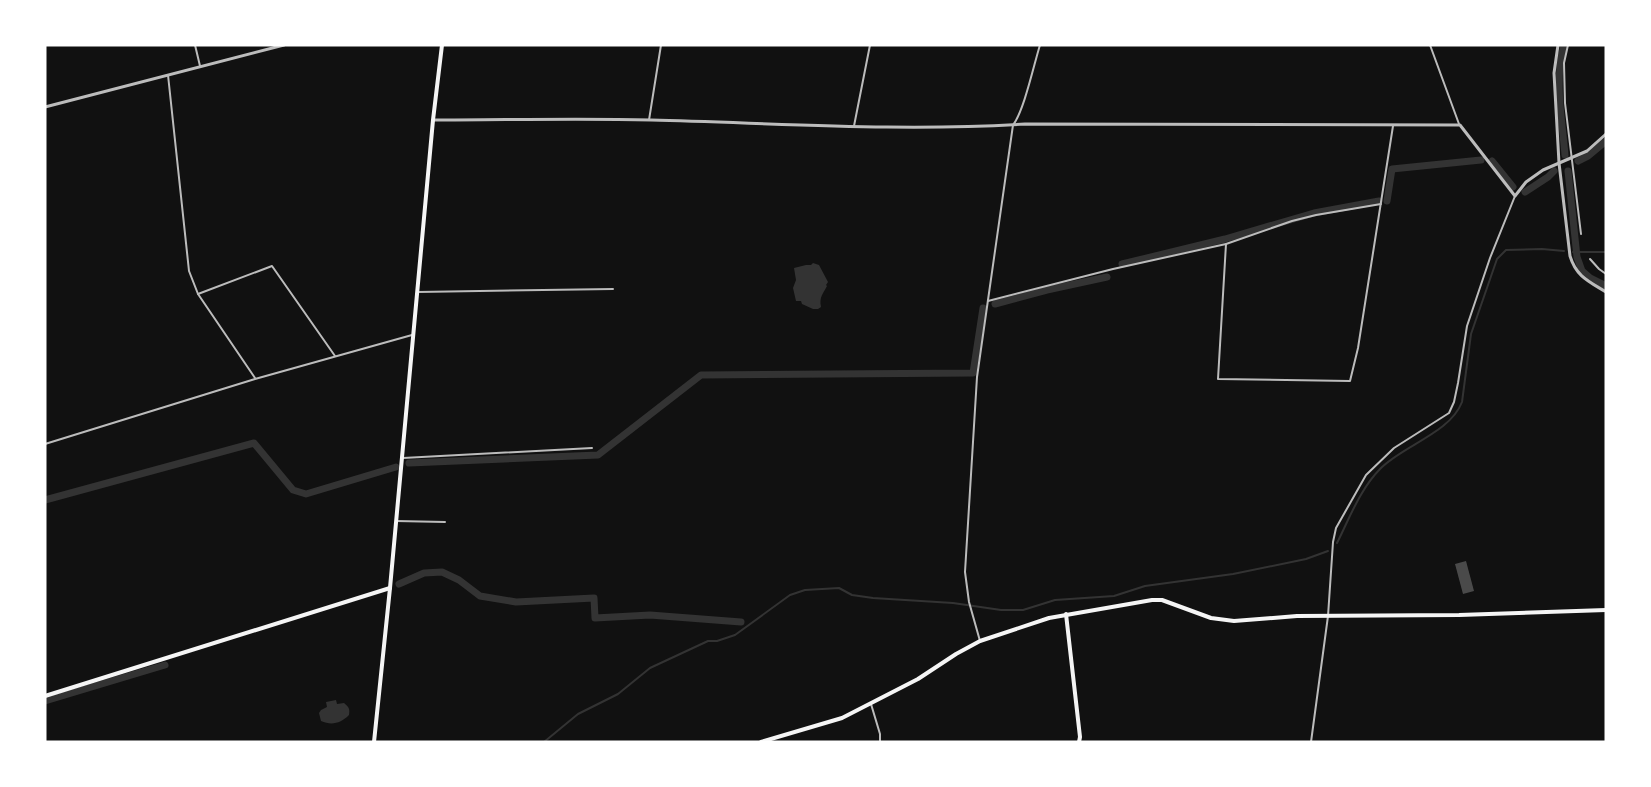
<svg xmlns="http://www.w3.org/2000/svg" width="1651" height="787" viewBox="0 0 1651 787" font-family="Rubik,sans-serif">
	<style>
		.water { fill: #333 }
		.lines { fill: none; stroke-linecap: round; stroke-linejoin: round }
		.stream { stroke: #333; stroke-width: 2 }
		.canal { stroke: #333; stroke-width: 7 }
		.building { fill: #4a4a4a }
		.minor { stroke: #bcbcbc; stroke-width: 2 }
		.tertiary { stroke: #bcbcbc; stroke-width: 3 }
		.secondary { stroke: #f5f5f5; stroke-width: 4 }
	</style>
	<rect width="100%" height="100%" fill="#111"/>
	<!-- water -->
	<g class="water">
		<path d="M813,263L819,265L828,282L826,285L827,286C823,294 819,297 821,307L818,309H813L802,304L801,301H796L793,288L796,280L794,268L806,265H811Z"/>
		<path d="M336,700L337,704L344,703C349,707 350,709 349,715C341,723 332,726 321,721L319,713L321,710L327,707L326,702Z"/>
	</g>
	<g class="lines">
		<!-- stream -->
		<g class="stream">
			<path d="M1573,252H1606"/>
			<path d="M1337,543C1350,517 1360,489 1381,468C1404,445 1450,433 1462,402L1471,334L1497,259L1506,250L1542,249L1564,251"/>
			<path d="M544,742L578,714L618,694L650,668L708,641H717L735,635L790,595L805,590L839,588L852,595L873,598L953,603L1001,610H1023L1055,600L1114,596L1145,586L1233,574L1306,559L1328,551"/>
		</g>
		<!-- canal -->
		<g class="canal">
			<path d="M1564,45C1554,80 1562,119 1565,155"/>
			<path d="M1492,161L1513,187"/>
			<path d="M1578,161L1588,156L1606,141"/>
			<path d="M1568,171L1577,257L1582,271L1590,278L1606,286"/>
			<path d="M1525,192L1548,177L1554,171"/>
			<path d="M1387,201L1392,169L1481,160"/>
			<path d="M1122,264L1225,239L1314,213L1379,201"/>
			<path d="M995,304L1047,290L1107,277"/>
			<path d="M409,463L598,455L701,375L973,373L983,308"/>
			<path d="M45,500L254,443L293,490L306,494L396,467"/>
			<path d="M399,584L424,573L442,572L459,580L480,596L516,602L594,598L595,618L650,615L741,622"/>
			<path d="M45,701L165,665"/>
		</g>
	</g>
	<!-- building -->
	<path class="building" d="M1466,561L1474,591L1463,594L1455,564Z"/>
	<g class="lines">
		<!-- minor -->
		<g class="minor">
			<path d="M195,45L200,66"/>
			<path d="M1430,45L1459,124"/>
			<path d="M1568,45L1564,63L1565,103L1581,234"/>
			<path d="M168,75L189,271L198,294L255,378"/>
			<path d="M649,120L661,45"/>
			<path d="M854,126L870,45"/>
			<path d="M1226,244L1218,379L1350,381L1358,348L1393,126"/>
			<path d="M1590,259L1599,269L1606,274"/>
			<path d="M418,292L613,289"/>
			<path d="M198,294L272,266L335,356"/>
			<path d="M988,301L1113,269L1226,244L1292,221L1316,215L1381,204"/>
			<path d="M45,444L255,379L412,335"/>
			<path d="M403,458L592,448"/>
			<path d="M396,521L445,522"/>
			<path d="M980,641L969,602L965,572L977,377L1013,125C1024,111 1034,64 1040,45"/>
			<path d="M871,704L880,734V742"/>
			<path d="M1311,742L1328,616L1333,542L1336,528L1366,475L1394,448L1449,413L1454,402L1458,383L1467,326L1490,258L1515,196"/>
		</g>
		<!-- tertiary -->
		<g class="tertiary">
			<path d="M1558,45L1554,73L1559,163L1570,256C1576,276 1588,281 1606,292"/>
			<path d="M45,107L284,45"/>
			<path d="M433,120C506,120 579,118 651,120C776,123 900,132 1025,124L1460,125L1515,196L1526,182L1543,170L1587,151L1606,134"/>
		</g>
		<!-- secondary -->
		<g class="secondary">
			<path d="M1066,614L1080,737L1079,742"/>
			<path d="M45,696L390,588"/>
			<path d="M374,742L390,588L433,120L442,45"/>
			<path d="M761,742L842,718L918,679L956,654L980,641L1049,618L1152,600H1162L1211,618L1234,621L1297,616L1459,615L1606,610"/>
		</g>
	</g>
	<!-- border -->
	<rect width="1651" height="787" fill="none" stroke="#ffffff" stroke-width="93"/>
</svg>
